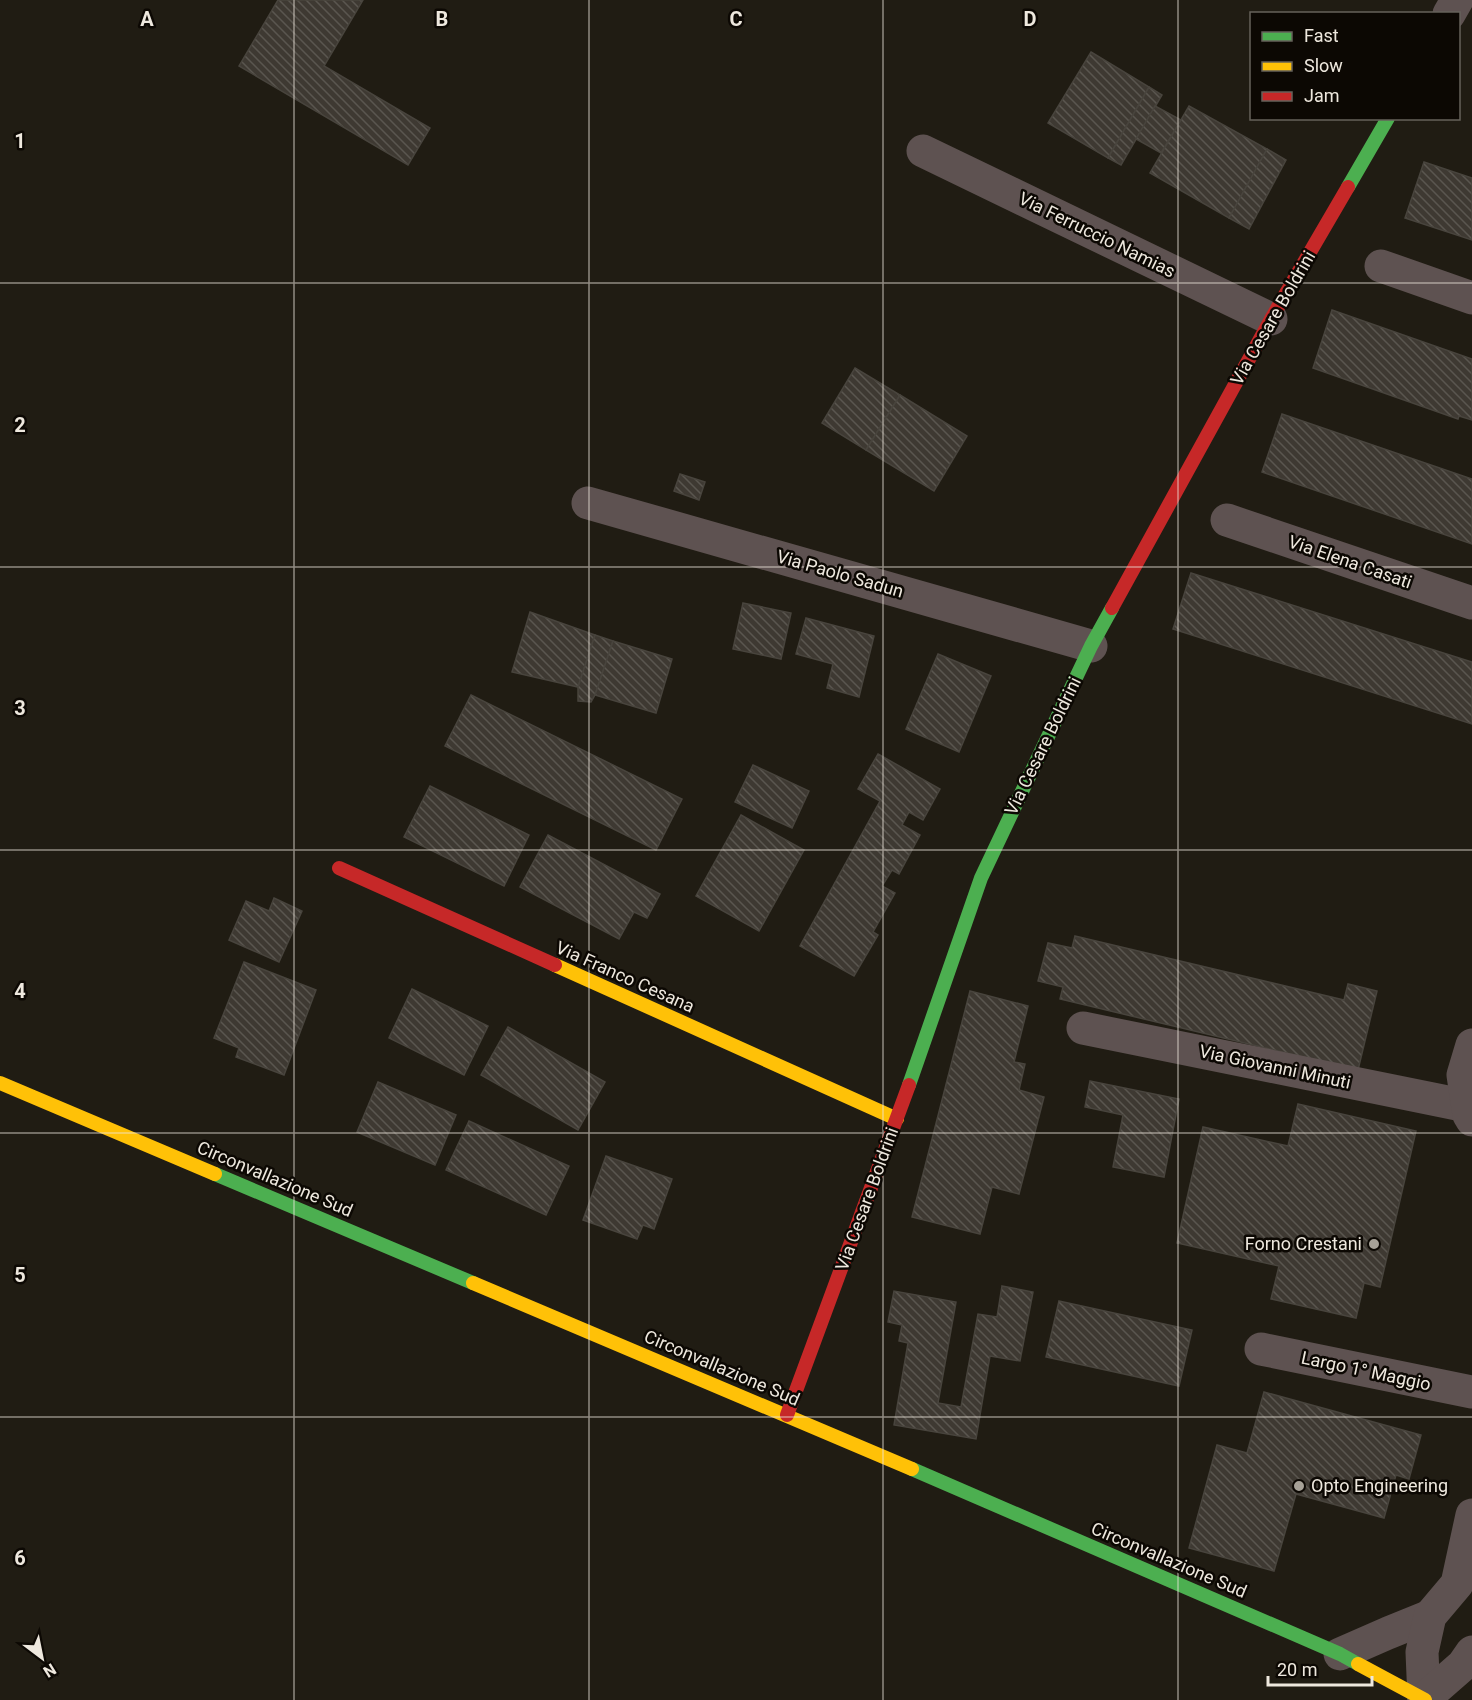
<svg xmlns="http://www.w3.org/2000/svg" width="1472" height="1700" viewBox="0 0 1472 1700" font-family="Roboto,sans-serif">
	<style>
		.building { fill: url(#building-back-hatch); stroke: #48443d; stroke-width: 1.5 }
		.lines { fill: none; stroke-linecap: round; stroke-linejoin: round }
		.street { stroke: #5e5251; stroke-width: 33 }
		.fast { stroke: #4caf50; stroke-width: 14 }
		.slow { stroke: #ffc107; stroke-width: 14 }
		.jam { stroke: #c62828; stroke-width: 14 }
		.grid { fill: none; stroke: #eee8de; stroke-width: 1.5; stroke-opacity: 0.55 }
		.poi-dot { fill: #a6a197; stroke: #0c0803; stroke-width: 2 }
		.labels { text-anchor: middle; stroke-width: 5; stroke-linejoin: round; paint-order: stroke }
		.street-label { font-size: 18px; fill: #eee8de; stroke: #0c0803 }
		.poi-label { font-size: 18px; fill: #eee8de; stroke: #0c0803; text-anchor: end }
		.grid-label { font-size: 20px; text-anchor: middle; font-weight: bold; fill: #eee8de; stroke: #0c0803; stroke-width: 5; stroke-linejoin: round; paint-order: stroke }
	</style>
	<defs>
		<pattern id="building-back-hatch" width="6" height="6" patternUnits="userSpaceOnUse" patternTransform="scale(1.5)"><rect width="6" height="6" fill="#3e3932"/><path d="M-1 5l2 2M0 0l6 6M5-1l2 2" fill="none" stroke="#5a564f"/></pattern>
	</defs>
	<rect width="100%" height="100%" fill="#201c13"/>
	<!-- building -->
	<g class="building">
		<path d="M278,0H363L324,66L430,128L408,165L239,66Z"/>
		<path d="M1091,52L1149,87L1108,158L1048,123Z"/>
		<path d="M1149,87L1162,95L1121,165L1108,158Z"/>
		<path d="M1155,106L1181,120L1161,153L1136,139Z"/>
		<path d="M1189,106L1267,149L1229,218L1150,173Z"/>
		<path d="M1267,149L1286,160L1249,229L1229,218Z"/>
		<path d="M1424,162L1472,178V240L1405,218Z"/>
		<path d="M1332,310L1472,359V420L1459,416L1458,419L1313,368Z"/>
		<path d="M855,368L900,395L866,450L822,423Z"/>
		<path d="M900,395L967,436L934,491L866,450Z"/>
		<path d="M1282,414L1472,479V544L1262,472Z"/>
		<path d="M680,474L705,482L699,500L674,491Z"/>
		<path d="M1191,573L1472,662V724L1173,629Z"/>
		<path d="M743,603L791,613L781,659L733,649Z"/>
		<path d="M530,612L595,635L578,687L512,672Z"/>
		<path d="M806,618L874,636L859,697L827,688L833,664L796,654Z"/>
		<path d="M595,635L613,641L595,695L591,702L578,701V687Z"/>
		<path d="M613,641L672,659L656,713L595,695Z"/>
		<path d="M938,654L991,676L959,752L906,729Z"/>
		<path d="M471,695L682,799L656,850L445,746Z"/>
		<path d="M878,754L940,789L923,820L909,812L902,825L920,835L899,874L892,870L882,886L895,893L873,932L878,935L854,976L800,946L880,801L858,789Z"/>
		<path d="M753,765L809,791L792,828L735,802Z"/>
		<path d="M430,786L529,835L504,886L404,837Z"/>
		<path d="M741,815L804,850L759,931L696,896Z"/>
		<path d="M548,835L660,894L647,918L634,912L619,939L520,887Z"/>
		<path d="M274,898L302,911L279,962L229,940L246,901L269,911Z"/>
		<path d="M1075,936L1344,1000L1348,984L1377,991L1358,1070L1060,999L1063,987L1038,981L1048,943L1072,948Z"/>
		<path d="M244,962L316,990L284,1075L236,1057L239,1048L214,1038Z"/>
		<path d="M412,989L488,1026L464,1075L389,1038Z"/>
		<path d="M970,991L1028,1006L1014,1062L1025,1064L1019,1090L1044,1097L1019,1194L992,1187L980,1234L912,1217Z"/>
		<path d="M508,1027L605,1082L578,1130L481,1075Z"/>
		<path d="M1090,1081L1179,1099L1164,1177L1113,1167L1123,1115L1085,1107Z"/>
		<path d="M378,1082L456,1115L435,1165L357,1132Z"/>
		<path d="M1298,1104L1416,1131L1380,1287L1364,1283L1356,1318L1271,1299L1279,1266L1177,1243L1203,1127L1288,1146Z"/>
		<path d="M469,1121L569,1166L546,1215L446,1170Z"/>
		<path d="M606,1156L672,1179L654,1229L643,1225L637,1239L583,1220Z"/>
		<path d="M1002,1286L1033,1292L1020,1361L990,1356L976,1439L894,1425L908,1343L899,1341L902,1325L888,1322L894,1291L956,1302L938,1403L961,1407L978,1314L997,1317Z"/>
		<path d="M1059,1301L1192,1330L1179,1386L1046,1357Z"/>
		<path d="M1264,1392L1421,1435L1409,1479L1396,1475L1384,1518L1296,1494L1274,1571L1189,1548L1217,1445L1247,1453Z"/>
	</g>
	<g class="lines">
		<!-- street -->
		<g class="street">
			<path d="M1449,14L1457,0"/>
			<path d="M923,151L1271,319"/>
			<path d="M1381,266L1472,298"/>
			<path d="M588,503L1091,646"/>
			<path d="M1227,520L1472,603"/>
			<path d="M1083,1028L1467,1106"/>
			<path d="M1472,1045L1463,1075L1469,1115L1472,1120"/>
			<path d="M1261,1349L1472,1392"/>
			<path d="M1340,1654L1388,1633L1430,1616"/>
			<path d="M1424,1699L1422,1652L1430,1616L1457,1584L1472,1515"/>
			<path d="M1424,1699L1463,1665L1472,1652"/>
		</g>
		<!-- fast -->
		<g class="fast">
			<path d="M1348,187L1388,118"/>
			<path d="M909,1085L981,878L1091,646L1112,608"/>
			<path d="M215,1174L473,1283"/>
			<path d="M912,1469L1340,1654L1358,1664"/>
		</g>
		<!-- slow -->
		<g class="slow">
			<path d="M555,965L897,1119"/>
			<path d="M0,1083L215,1174"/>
			<path d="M473,1283L912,1469"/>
			<path d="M1358,1664L1425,1700"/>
		</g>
		<!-- jam -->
		<g class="jam">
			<path d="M1112,608L1271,319L1348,187"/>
			<path d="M339,868L555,965"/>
			<path d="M787,1415L909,1085"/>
		</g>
	</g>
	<!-- grid -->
	<path class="grid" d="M294,0V1700M589,0V1700M883,0V1700M1178,0V1700M0,283H1472M0,567H1472M0,850H1472M0,1133H1472M0,1417H1472"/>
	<!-- markers -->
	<g class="poi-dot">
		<circle cx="1374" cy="1244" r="6"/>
		<circle cx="1299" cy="1486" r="6"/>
	</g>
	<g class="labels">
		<!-- street labels -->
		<g class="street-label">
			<text transform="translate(1097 235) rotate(26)" y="6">Via Ferruccio Namias</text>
			<text transform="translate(1273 318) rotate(-60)" y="6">Via Cesare Boldrini</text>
			<text transform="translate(1350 562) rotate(19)" y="6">Via Elena Casati</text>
			<text transform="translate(840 574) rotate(16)" y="6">Via Paolo Sadun</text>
			<text transform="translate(1043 746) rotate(-64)" y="6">Via Cesare Boldrini</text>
			<text transform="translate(625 977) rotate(24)" y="6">Via Franco Cesana</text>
			<text transform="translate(1275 1067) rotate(12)" y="6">Via Giovanni Minuti</text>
			<text transform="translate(275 1179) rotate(23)" y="6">Circonvallazione Sud</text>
			<text transform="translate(867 1199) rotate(-70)" y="6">Via Cesare Boldrini</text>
			<text transform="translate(722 1368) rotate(23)" y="6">Circonvallazione Sud</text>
			<text transform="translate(1366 1371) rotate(12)" y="6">Largo 1° Maggio</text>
			<text transform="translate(1169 1560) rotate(23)" y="6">Circonvallazione Sud</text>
		</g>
		<!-- poi labels -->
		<g class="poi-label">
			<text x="1362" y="1250">Forno Crestani</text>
			<text x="1311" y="1492" text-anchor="start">Opto Engineering</text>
		</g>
	</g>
	<g class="grid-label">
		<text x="147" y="26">A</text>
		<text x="442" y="26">B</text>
		<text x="736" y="26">C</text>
		<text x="1030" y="26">D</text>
		<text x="20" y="148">1</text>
		<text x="20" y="432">2</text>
		<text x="20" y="715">3</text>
		<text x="20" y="998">4</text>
		<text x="20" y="1282">5</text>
		<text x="20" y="1565">6</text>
	</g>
	<!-- legend -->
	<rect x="1250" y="12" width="210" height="108" fill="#0c0803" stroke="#66625b" stroke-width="1.5"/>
	<rect x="1262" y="32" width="30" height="9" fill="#4caf50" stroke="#66625b" stroke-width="1.5"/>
	<text x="1304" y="42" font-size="18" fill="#eee8de">Fast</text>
	<rect x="1262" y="62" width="30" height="9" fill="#ffc107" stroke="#66625b" stroke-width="1.5"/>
	<text x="1304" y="72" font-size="18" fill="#eee8de">Slow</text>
	<rect x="1262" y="92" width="30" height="9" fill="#c62828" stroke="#66625b" stroke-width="1.5"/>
	<text x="1304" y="102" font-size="18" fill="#eee8de">Jam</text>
	<!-- north arrow -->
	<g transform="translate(42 1658) rotate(148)" stroke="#0c0803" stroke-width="4.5" paint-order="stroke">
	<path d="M0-4.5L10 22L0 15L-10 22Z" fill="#eee8de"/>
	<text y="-9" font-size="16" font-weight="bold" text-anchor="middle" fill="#eee8de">N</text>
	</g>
	<!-- scale -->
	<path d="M1268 1676v9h104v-9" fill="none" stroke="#eee8de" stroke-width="3"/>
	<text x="1277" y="1676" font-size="18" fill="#eee8de" stroke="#0c0803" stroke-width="4.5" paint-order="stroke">20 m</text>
</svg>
